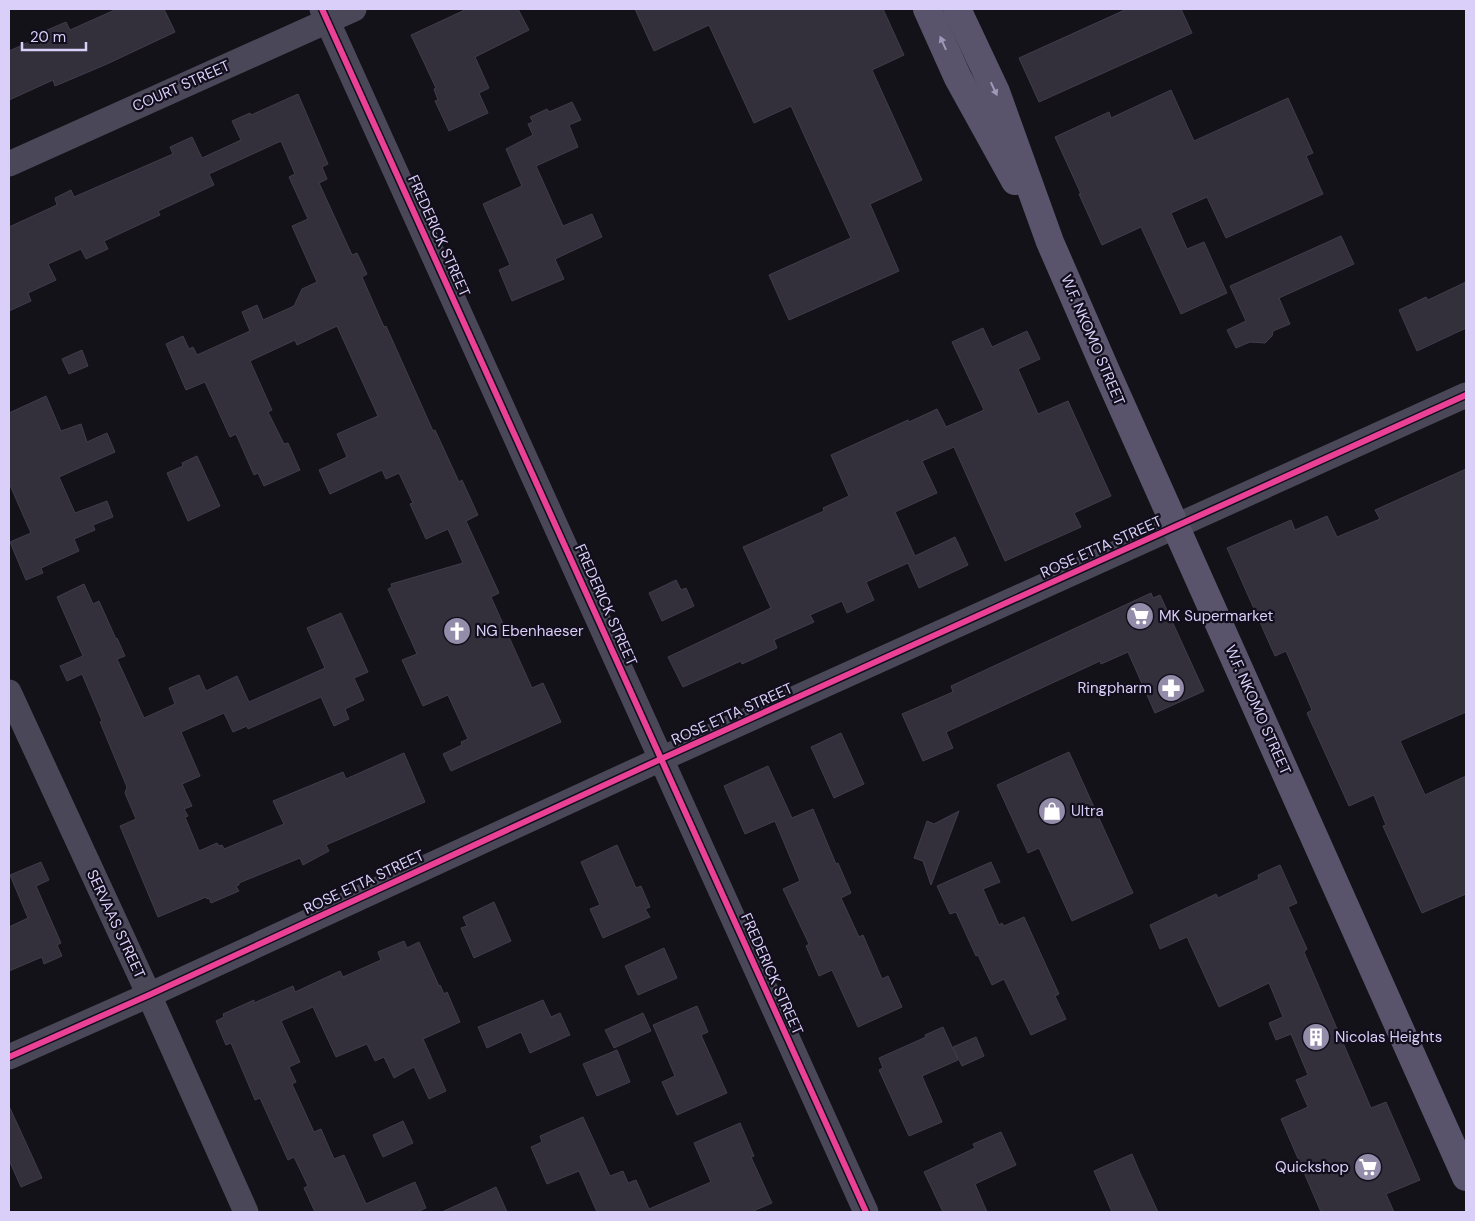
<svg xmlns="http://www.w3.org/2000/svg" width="1475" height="1221" viewBox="0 0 1475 1221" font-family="'DM Sans',sans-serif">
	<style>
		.building { fill: #332f3b; stroke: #413c4b }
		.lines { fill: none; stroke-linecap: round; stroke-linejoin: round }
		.street { stroke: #4a4858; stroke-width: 25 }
		.secondary { stroke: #59546b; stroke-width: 28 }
		.cycleway-casing { stroke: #120e1c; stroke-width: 9 }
		.cycleway { stroke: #ea4096; stroke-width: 6 }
		.oneway { fill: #a098b9 }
		.labels { text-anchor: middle; stroke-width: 4.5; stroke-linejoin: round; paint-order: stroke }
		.street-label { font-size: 15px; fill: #dacff9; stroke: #120e1c }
		.poi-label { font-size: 15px; fill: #dacff9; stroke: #120e1c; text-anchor: start }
	</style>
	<rect width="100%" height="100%" fill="#131218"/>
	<!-- building -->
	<g class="building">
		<path d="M117,9H164L175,32L107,64L55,86L53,80L9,100V51L47,34L45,31L66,22L70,30Z"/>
		<path d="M467,9H518L529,30L475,57L489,88L479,93L488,113L449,131L435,101L438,100L434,89L436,88L411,35Z"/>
		<path d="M635,9H883L904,55L872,70L922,180L870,204L899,271L789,320L769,275L851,238L791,106L754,123L709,25L654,51Z"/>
		<path d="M1127,9H1181L1192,33L1039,102L1019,58Z"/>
		<path d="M1171,90L1194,141L1288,98L1313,153L1306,156L1323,194L1226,238L1207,197L1171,213L1187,249L1204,242L1227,293L1181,314L1141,227L1102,245L1079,194H1081L1055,137L1109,112L1111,118Z"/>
		<path d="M298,94L328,164L322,167L327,179L319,183L352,255L357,253L367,274L362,277L384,327L386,326L433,431L435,430L459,482L462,480L478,515L466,521L499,593L491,597L532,688L543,683L561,722L451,771L443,754L462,745L461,742L468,739L448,695L423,706L402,660L417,654L388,589L392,587L391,584L463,563L448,529L426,539L410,504L413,503L399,473L386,479L382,470L330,494L319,470L347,457L337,434L378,416L337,326L297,345L295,340L250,361L272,410L268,412L284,444L288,443L300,470L264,486L258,473L254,475L236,434L230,437L205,382L186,390L166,344L183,336L189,349L193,347L197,355L250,331L242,312L257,305L263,320L294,306L302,289L317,282L292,226L308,219L289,177L295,174L281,141L209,174L214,185L158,211L160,215L104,241L108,249L86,259L81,249L48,264L56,280L28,293L31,301L9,311V227L57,205L55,198L71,190L74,197L173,154L170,147L192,137L202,158L241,140L232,121L250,113L251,115Z"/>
		<path d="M572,102L581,120L569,125L578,147L536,166L563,226L592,214L602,237L555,259L564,279L512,301L499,270L510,265L483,204L522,186L506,149L533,135L528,124L533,122L530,117L547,109L549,112Z"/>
		<path d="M1341,236L1354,264L1279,298L1290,324L1273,331L1272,336L1265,343L1250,342L1236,348L1227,330L1246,321L1230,286Z"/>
		<path d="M1466,282V328L1417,351L1399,310L1426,297L1428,300Z"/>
		<path d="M983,328L992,347L1027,331L1040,359L1018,369L1038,414L1068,401L1111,496L1074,513L1081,527L1005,561L954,447L922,461L937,493L895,512L915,556L955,537L968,565L919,588L908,563L866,582L874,600L847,613L842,601L810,615L814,622L774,640L777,648L742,664L741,661L683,687L668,657L771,608L743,547L824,511L823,508L849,496L831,455L908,420L909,422L937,409L946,427L984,410L952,342Z"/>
		<path d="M82,350L88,366L69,374L62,359Z"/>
		<path d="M46,396L61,431L81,424L87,442L107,433L115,452L59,477L75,513L107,501L113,517L93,525L95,530L74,539L79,551L41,568L43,573L26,580L10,542L31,533L9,483V413Z"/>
		<path d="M197,456L220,506L188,521L167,473L183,466L182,463Z"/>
		<path d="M1466,469V712L1400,741L1425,795L1466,776V894L1422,913L1383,826L1386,825L1374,795L1349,806L1307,713L1312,710L1286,651L1275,656L1227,548L1291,520L1295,530L1327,516L1337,537L1380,519L1375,510Z"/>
		<path d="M676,580L681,590L686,588L694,606L662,621L649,593Z"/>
		<path d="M84,584L93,604L99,601L116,639L117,638L125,656L117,659L144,718L175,704L169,688L199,675L206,691L237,676L249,702L325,668L307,628L341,613L368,672L354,678L364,700L345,709L349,719L334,726L321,697L248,729L247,726L233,732L224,713L181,732L200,776L182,784L192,806L184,809L188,816L185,817L199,851L217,843L219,846L222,845L224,849L284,824L273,801L343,772L346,779L404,753L425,802L326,845L329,851L303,865L300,858L239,883V885L236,886L239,891L211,903L209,898L207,899L206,897L158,917L120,826L136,819L125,793L127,787L100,722L102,721L82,674L67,681L60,666L83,656L57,597Z"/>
		<path d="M1151,593L1153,598L1160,595L1204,691L1155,713L1128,652L1101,664L1100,661L946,732L953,748L923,761L902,714L953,692L951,686Z"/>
		<path d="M841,733L864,784L834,798L811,747Z"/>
		<path d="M1069,752L1133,893L1072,921L1039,848L1028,853L997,785Z"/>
		<path d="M768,766L792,818L813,809L836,864L838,863L851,893L841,898L859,937L863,935L882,979L888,976L902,1007L858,1027L832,970L819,976L806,946L809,944L783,889L800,881L775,821L745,834L724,786Z"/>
		<path d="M959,811L931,885L923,861L914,858L927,821L934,824Z"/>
		<path d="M617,845L636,888L641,886L650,907L645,909L650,917L603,938L590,909L600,905L581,862Z"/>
		<path d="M41,862L49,880L36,886L61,943L57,945L62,956L44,964L42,957L9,971V927L28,918L10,875Z"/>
		<path d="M991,862L1000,882L983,889L999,925L1002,923L1004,926L1024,917L1059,994L1055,996L1066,1019L1031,1035L1004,979L992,985L978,955L976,956L956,912L950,914L937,886Z"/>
		<path d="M1280,865L1297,903L1288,907L1307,949L1304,952L1371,1108L1386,1102L1420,1180L1386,1194L1394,1212H1321L1281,1119L1308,1107L1296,1080L1308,1075L1291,1034L1276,1040L1269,1023L1283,1017L1269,983L1219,1007L1187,937L1160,949L1150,925L1216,894L1218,898L1259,879L1258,875Z"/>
		<path d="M494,902L511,941L474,958L461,928L467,926L463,917Z"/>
		<path d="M404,941L407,948L419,942L439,986L440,985L444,994L447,992L460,1022L423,1039L446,1091L429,1099L414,1067L394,1078L384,1057L375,1061L367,1044L336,1057L313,1007L281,1021L300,1062L289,1067L296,1082L292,1084L314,1132L321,1129L334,1159L344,1155L366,1204L415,1182L426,1208L417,1212H315L304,1188L308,1186L294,1157L288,1160L260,1098L255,1100L231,1043L226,1045L216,1021L224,1017L223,1014L254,1000V1003L293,986L295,992L340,971L343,977L381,960L378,952Z"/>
		<path d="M664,948L677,978L638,995L625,966Z"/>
		<path d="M543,1000L551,1017L560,1013L570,1035L530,1053L521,1032L487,1048L478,1027Z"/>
		<path d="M697,1006L708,1032L701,1035L727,1093L677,1115L662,1082L675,1076L653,1025Z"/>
		<path d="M643,1013L651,1031L614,1048L605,1030Z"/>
		<path d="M943,1027L958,1060L922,1076L942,1122L909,1136L879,1070L883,1068L879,1058L926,1037L925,1035Z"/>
		<path d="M976,1037L984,1056L962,1066L953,1047Z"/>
		<path d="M617,1050L630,1082L597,1096L583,1064Z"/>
		<path d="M9,1106L42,1178L21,1187L9,1160Z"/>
		<path d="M583,1117L610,1176L623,1171L628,1183L636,1180L649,1209L711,1182L694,1143L740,1123L754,1156L751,1157L772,1203L751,1212H597L579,1171L547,1184L531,1147L542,1142L540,1136Z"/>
		<path d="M403,1121L413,1143L383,1157L373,1135Z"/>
		<path d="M1001,1132L1016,1165L975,1184L987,1212H943L924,1172L975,1148L973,1144Z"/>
		<path d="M1132,1154L1140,1173L1158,1212H1112L1094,1171Z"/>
		<path d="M496,1187L507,1212H442Z"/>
	</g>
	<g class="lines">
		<!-- street -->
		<g class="street">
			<path d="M322,9L866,1212"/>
			<path d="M9,164L354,9"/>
			<path d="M9,692L149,995L246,1212"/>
			<path d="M9,1057L149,995L661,759L1466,395"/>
		</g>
		<!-- secondary -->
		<g class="secondary">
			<path d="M927,9L958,78L1015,181"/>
			<path d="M957,9L996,92L1050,242L1107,373L1466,1177"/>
		</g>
		<!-- cycleway casing -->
		<g class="cycleway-casing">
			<g id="cycleway">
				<path d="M322,9L866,1212"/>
				<path d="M9,1057L149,995L661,759L1466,395"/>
			</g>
		</g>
		<!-- cycleway -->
		<use href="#cycleway" class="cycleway"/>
	</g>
	<!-- one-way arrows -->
	<defs><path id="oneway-solid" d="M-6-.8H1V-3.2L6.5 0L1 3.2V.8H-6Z" transform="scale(1.25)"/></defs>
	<g class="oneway">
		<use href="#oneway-solid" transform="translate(943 43) rotate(-114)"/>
		<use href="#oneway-solid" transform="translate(994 89) rotate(65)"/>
	</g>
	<!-- icons -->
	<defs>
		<g id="supermarket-disc" transform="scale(1.4375)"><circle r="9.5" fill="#948daa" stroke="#120e1c"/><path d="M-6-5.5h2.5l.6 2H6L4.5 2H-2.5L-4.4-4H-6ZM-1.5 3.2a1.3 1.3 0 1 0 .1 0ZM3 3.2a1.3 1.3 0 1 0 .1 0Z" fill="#fff"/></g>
		<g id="church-disc" transform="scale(1.4375)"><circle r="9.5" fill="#948daa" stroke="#120e1c"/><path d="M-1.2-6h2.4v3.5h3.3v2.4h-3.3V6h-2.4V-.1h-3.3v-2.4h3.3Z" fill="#fff"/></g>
		<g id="pharmacy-disc" transform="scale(1.4375)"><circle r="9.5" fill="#948daa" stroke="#120e1c"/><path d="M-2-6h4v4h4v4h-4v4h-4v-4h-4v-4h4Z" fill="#fff"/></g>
		<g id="shop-disc" transform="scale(1.4375)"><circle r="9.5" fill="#948daa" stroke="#120e1c"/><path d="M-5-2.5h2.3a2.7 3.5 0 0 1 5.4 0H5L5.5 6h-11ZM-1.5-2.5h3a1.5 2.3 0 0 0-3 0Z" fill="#fff"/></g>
		<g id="building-disc" transform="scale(1.4375)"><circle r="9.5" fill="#948daa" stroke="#120e1c"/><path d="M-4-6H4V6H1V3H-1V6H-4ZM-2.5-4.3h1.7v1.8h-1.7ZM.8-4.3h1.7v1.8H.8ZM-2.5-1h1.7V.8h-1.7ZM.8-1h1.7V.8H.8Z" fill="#fff"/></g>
	</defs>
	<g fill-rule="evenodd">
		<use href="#supermarket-disc" x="1140" y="616"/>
		<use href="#church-disc" x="457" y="631"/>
		<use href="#pharmacy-disc" x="1171" y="688"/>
		<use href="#shop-disc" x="1052" y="811"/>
		<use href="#building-disc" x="1316" y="1037"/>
		<use href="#supermarket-disc" x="1368" y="1167"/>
	</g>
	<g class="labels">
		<!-- street labels -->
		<g class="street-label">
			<text transform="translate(181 86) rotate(-24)" y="5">COURT STREET</text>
			<text transform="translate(439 236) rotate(66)" y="5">FREDERICK STREET</text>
			<text transform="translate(1093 340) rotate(67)" y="5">W.F. NKOMO STREET</text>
			<text transform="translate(1101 547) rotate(-24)" y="5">ROSE ETTA STREET</text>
			<text transform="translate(606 605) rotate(66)" y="5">FREDERICK STREET</text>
			<text transform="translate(1258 710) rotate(66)" y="5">W.F. NKOMO STREET</text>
			<text transform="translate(732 714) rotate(-24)" y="5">ROSE ETTA STREET</text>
			<text transform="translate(364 882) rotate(-25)" y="5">ROSE ETTA STREET</text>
			<text transform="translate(116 924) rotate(65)" y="5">SERVAAS STREET</text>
			<text transform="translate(772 974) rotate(66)" y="5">FREDERICK STREET</text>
		</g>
		<!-- poi labels -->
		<g class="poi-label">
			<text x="1159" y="621">MK Supermarket</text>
			<text x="476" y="636">NG Ebenhaeser</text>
			<text x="1152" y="693" text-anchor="end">Ringpharm</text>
			<text x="1071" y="816">Ultra</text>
			<text x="1335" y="1042">Nicolas Heights</text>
			<text x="1349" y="1172" text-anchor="end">Quickshop</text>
		</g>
	</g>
	<!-- border -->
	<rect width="1475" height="1221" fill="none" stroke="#dacff9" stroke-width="20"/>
	<!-- scale -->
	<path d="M22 42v8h64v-8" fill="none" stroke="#dacff9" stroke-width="2.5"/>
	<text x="30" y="42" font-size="15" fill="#dacff9" stroke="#120e1c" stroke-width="4" paint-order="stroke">20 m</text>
</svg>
